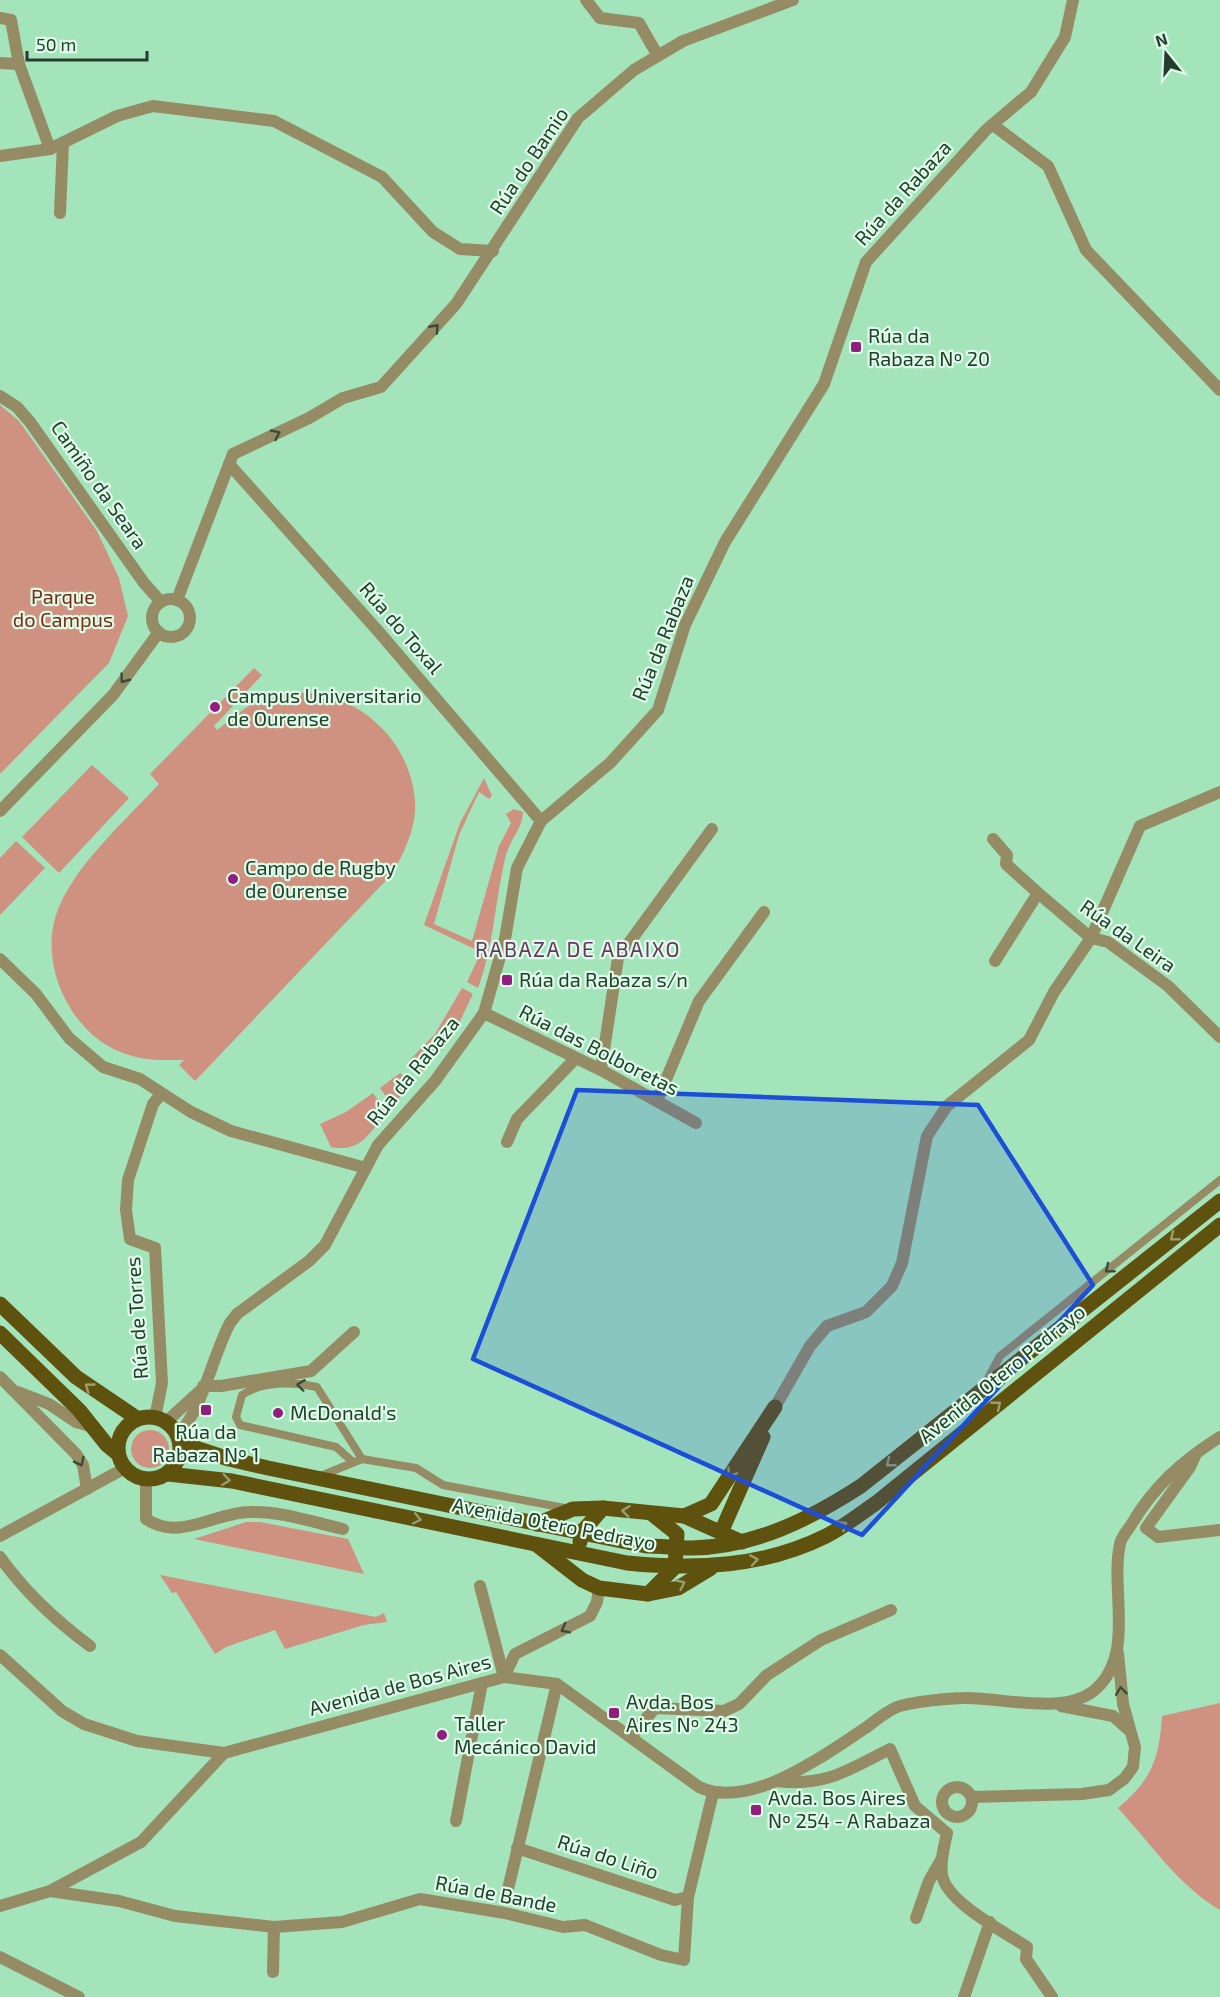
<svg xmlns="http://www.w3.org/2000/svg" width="1220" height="1997" viewBox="0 0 1220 1997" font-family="'Exo 2',sans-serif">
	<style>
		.green { fill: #cf9180 }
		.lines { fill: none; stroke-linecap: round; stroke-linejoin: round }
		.lane { stroke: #958c65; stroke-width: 8 }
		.street { stroke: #958c65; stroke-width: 12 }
		.primary { stroke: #5f510e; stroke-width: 15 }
		.oneway { stroke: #3b4d38 }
		.oneway2 { stroke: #989e70 }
		.marked { fill: #1d4ed8; fill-opacity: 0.2; stroke: #1d4ed8; stroke-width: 4.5; stroke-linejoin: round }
		.poi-dot { fill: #911e7e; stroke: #ddfde8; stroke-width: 2 }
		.labels { text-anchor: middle; stroke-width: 4.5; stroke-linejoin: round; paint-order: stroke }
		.street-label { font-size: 20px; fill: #243d2d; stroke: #ddfde8 }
		.poi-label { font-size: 20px; fill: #243d2d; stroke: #ddfde8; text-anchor: start }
		.park-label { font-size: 20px; fill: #7e2911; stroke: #ddfde8 }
		.neighbourhood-label { font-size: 21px; letter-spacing: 1.5px; fill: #6b335f; stroke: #ddfde8 }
	</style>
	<rect width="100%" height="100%" fill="#a4e4bb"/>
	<!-- green -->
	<g class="green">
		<path d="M0,405L19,421L97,531L119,578L128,616L109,663L0,774Z"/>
		<path d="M254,668L262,675L214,726L217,730C228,722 241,710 254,703C327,669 409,723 415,801C417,826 404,853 392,874L195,1081L179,1065L184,1060C165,1060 147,1061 129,1055C72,1039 35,963 59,907C78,862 126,820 159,784L150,774Z"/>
		<path d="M92,765L129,798L59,873L22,837Z"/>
		<path d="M484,778L492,796L489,799L479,792L459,835L434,924L472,941L499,846L511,823L506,814L514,809L523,812C523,827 510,840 506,855C495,899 494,946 478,988L467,982L481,952L424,925L460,823Z"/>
		<path d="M16,841L45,868L0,915V858Z"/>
		<path d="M462,988L473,994L452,1038L418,1076L407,1063L435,1034Z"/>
		<path d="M400,1073L411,1083L393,1106L380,1088Z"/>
		<path d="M373,1093L387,1113C368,1133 362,1153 331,1147L320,1124L346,1112Z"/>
		<circle cx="150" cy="1449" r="19"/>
		<path d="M246,1522H260L348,1539L364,1574L194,1539Z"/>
		<path d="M160,1575L376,1617L384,1613L387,1622L364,1625L285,1649L275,1630L226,1647L215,1654L176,1592L172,1593Z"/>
		<path d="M1220,1703V1910C1178,1885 1151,1844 1118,1808C1152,1779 1159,1760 1162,1716Z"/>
	</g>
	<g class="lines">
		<!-- lane -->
		<g class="lane">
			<path d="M986,1382L1000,1356L1220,1180"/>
			<path d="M353,1462L336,1447L240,1425L236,1417L242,1395C262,1381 294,1382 317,1387L362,1459"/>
			<path d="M318,1477L362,1459L416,1468L443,1485L570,1509"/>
		</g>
		<!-- street -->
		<g class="street">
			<path d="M586,0L600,18L639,23L658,56"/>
			<path d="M0,18L11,20L19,64L50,149"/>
			<path d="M0,63L19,64"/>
			<path d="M993,125L1048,166L1086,250L1220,390"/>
			<path d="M0,156L50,149L117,116L153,106L274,121L382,177L433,232L460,249L493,251"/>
			<path d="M60,213L63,143"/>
			<path d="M0,396L17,407L30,422L144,583L161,602"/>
			<path d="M229,464L378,631L541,821"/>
			<circle cx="171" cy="618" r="19"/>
			<path d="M177,600L233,454L309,418L343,398L381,387L456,304L578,118L634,70L683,41L793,0"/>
			<path d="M0,811L113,695L159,632"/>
			<path d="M993,839L1007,855L1006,864L1038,893"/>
			<path d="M0,959L36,994L69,1038L103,1067L140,1079L191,1112L231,1131L366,1168"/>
			<path d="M995,961L1038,893L1091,938L1108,942L1168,986L1220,1037"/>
			<path d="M484,1013L601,1070L696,1123"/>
			<path d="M601,1070L618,958L712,829"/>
			<path d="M657,1101L699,1001L764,912"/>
			<path d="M507,1142L517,1119L576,1058"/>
			<path d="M0,1377L76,1454L83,1465L87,1489"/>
			<path d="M203,1386H221L311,1371L354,1332"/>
			<path d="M18,1392L49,1404L76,1422L93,1427"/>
			<path d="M775,1407L810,1346L827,1326L866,1312L892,1286L902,1263L927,1136L947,1106L1029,1040L1054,992L1091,938L1140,826L1220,792"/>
			<path d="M155,1418L162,1383L155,1248L130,1239L126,1210L128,1180L153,1104L161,1094"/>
			<path d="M166,1422L200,1391"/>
			<path d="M178,1435C203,1408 212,1357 230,1323L237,1314L309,1261L325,1245L378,1145L435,1081L484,1013L505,939L517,868L541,821L610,763L658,710L685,625L725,542L824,384L866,262L986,130L1031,92L1065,37L1073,0"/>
			<path d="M1195,1456L1190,1467L1146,1528L1158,1537L1220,1530"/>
			<path d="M146,1480V1519C180,1542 215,1512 250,1512C282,1511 312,1522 343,1529"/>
			<path d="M0,1536L125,1468"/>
			<path d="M0,1557C25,1592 55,1620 90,1646"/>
			<path d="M480,1586L504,1677"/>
			<path d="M0,1655L62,1711L84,1724L137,1741L224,1753L504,1677L557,1684L699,1787C751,1811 825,1754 867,1727C876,1720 887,1711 897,1707C910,1702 950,1698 965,1698C1001,1697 1067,1717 1097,1688C1135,1652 1110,1590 1120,1544C1121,1538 1127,1531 1131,1525C1154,1486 1182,1461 1220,1437"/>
			<path d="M504,1677L515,1654L590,1616L597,1602L599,1588"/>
			<path d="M1061,1706L1113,1716L1130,1731"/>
			<path d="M631,1736L655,1708L724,1711L739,1704L767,1675L821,1640L891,1610"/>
			<path d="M777,1781C826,1787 848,1770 890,1749L915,1806L947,1833C944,1847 940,1861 942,1875C947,1903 1005,1932 1027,1947L1026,1959L1052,1997"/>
			<circle cx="957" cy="1802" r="15"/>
			<path d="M972,1797L1082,1794L1109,1790L1124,1779L1133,1767L1135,1747L1123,1704L1118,1653"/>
			<path d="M456,1821L482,1683"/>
			<path d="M517,1848L675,1900L688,1897L713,1793"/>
			<path d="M508,1889L557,1684"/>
			<path d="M50,1891L119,1901L175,1916L274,1927L342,1922L420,1899L505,1913L563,1927L585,1925L661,1955L684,1960L688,1897"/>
			<path d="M0,1906L50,1891L141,1842L224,1753"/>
			<path d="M916,1918L929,1881L941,1860"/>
			<path d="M0,1957L79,1997"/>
			<path d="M273,1972L274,1927"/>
			<path d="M964,1997L990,1922"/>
		</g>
		<!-- primary -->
		<g class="primary">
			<path d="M0,1304L76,1377L138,1419"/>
			<path d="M0,1333L79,1410L107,1445L118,1454"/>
			<circle cx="149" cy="1448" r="31"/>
			<path d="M180,1443L229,1459L268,1468L646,1546C661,1546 677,1548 692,1548C755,1547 810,1519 861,1486L1220,1201"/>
			<path d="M168,1474L232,1481L627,1563C695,1570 764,1567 826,1536C844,1527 860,1514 876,1503L1220,1225"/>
			<path d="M684,1516L711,1504L775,1407"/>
			<path d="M537,1524L573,1509L603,1508L684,1516L742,1542"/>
			<path d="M722,1530L763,1437"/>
			<path d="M580,1542L581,1533L603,1508"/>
			<path d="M537,1545L582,1580L599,1588L648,1594L678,1588L711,1568"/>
			<path d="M648,1594L675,1567L677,1534L652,1514"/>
		</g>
	</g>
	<!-- one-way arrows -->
	<defs><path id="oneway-chevron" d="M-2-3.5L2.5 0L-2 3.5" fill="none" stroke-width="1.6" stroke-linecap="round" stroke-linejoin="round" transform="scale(1.5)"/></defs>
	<g class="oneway">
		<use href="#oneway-chevron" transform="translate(435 328) rotate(-48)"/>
		<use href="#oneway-chevron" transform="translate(276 434) rotate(-25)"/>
		<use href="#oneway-chevron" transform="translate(124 679) rotate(127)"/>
		<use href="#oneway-chevron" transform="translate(1109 1269) rotate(141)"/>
		<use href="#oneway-chevron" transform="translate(301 1385) rotate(-173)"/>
		<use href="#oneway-chevron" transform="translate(80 1462) rotate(63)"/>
		<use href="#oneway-chevron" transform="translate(565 1629) rotate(153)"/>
		<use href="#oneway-chevron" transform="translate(1121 1691) rotate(-97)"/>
	</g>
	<g class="oneway2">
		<use href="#oneway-chevron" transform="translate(1174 1237) rotate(141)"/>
		<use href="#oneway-chevron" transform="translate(89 1387) rotate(-144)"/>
		<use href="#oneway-chevron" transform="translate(997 1405) rotate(-39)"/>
		<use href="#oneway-chevron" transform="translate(890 1463) rotate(142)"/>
		<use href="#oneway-chevron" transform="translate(731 1473) rotate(124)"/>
		<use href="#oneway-chevron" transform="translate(226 1480) rotate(8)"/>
		<use href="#oneway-chevron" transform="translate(626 1511) rotate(-173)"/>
		<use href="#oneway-chevron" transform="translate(417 1519) rotate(12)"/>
		<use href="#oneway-chevron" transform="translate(843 1525) rotate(-33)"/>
		<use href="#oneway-chevron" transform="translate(754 1560) rotate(-9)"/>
		<use href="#oneway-chevron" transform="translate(681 1584) rotate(-25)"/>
	</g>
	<!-- marked area -->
	<path class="marked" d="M577,1090L978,1105L1093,1285L862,1535L473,1359Z"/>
	<!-- markers -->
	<g class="poi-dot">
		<rect x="850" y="341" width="12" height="12" rx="3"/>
		<circle cx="215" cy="707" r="6"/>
		<circle cx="233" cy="879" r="6"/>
		<rect x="501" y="974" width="12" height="12" rx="3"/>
		<rect x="200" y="1404" width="12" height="12" rx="3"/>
		<circle cx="278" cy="1413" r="6"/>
		<rect x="608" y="1707" width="12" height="12" rx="3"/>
		<circle cx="442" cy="1735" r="6"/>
		<rect x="750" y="1804" width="12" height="12" rx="3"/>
	</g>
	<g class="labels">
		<!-- street labels -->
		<g class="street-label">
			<text transform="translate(529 161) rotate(-56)" y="7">Rúa do Bamio</text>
			<text transform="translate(903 193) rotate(-48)" y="7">Rúa da Rabaza</text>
			<text transform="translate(99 485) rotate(55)" y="7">Camiño da Seara</text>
			<text transform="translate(401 628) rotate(49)" y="7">Rúa do Toxal</text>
			<text transform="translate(663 638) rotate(-68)" y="7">Rúa da Rabaza</text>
			<text transform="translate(1128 936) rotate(35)" y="7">Rúa da Leira</text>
			<text transform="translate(599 1050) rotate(27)" y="7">Rúa das Bolboretas</text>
			<text transform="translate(413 1071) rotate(-51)" y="7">Rúa da Rabaza</text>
			<text transform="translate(137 1318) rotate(-94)" y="7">Rúa de Torres</text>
			<text transform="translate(1002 1374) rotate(-39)" y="7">Avenida Otero Pedrayo</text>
			<text transform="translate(554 1524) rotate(11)" y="7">Avenida Otero Pedrayo</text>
			<text transform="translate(400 1685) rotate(-15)" y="7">Avenida de Bos Aires</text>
			<text transform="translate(608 1857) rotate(18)" y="7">Rúa do Liño</text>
			<text transform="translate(496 1894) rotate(11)" y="7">Rúa de Bande</text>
		</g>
		<!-- poi labels -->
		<g class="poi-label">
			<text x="868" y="343">Rúa da<tspan x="868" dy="23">Rabaza Nº 20</tspan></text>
			<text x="227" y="703">Campus Universitario<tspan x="227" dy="23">de Ourense</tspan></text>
			<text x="245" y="875">Campo de Rugby<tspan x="245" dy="23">de Ourense</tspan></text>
			<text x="519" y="987">Rúa da Rabaza s/n</text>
			<text x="290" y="1420">McDonald's</text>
			<text x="206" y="1439" text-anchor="middle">Rúa da<tspan x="206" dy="23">Rabaza Nº 1</tspan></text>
			<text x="626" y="1709">Avda. Bos<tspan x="626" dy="23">Aires Nº 243</tspan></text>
			<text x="454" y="1731">Taller<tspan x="454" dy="23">Mecánico David</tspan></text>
			<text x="768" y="1805">Avda. Bos Aires<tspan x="768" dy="23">Nº 254 - A Rabaza</tspan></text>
		</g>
		<!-- park labels -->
		<g class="park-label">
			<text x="63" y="604">Parque<tspan x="63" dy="23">do Campus</tspan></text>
		</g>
		<!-- neighbourhood labels -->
		<g class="neighbourhood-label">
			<text x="578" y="957">RABAZA DE ABAIXO</text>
		</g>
	</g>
	<!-- north arrow -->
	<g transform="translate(1166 54) rotate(342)" stroke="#ddfde8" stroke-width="4.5" paint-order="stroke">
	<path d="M0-4.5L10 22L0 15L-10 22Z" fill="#243d2d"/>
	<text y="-9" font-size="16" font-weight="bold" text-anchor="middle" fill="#243d2d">N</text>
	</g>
	<!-- scale -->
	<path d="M27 51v9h120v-9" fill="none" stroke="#243d2d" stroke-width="3"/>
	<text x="36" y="51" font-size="18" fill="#243d2d" stroke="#ddfde8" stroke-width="4.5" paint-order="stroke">50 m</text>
</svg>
